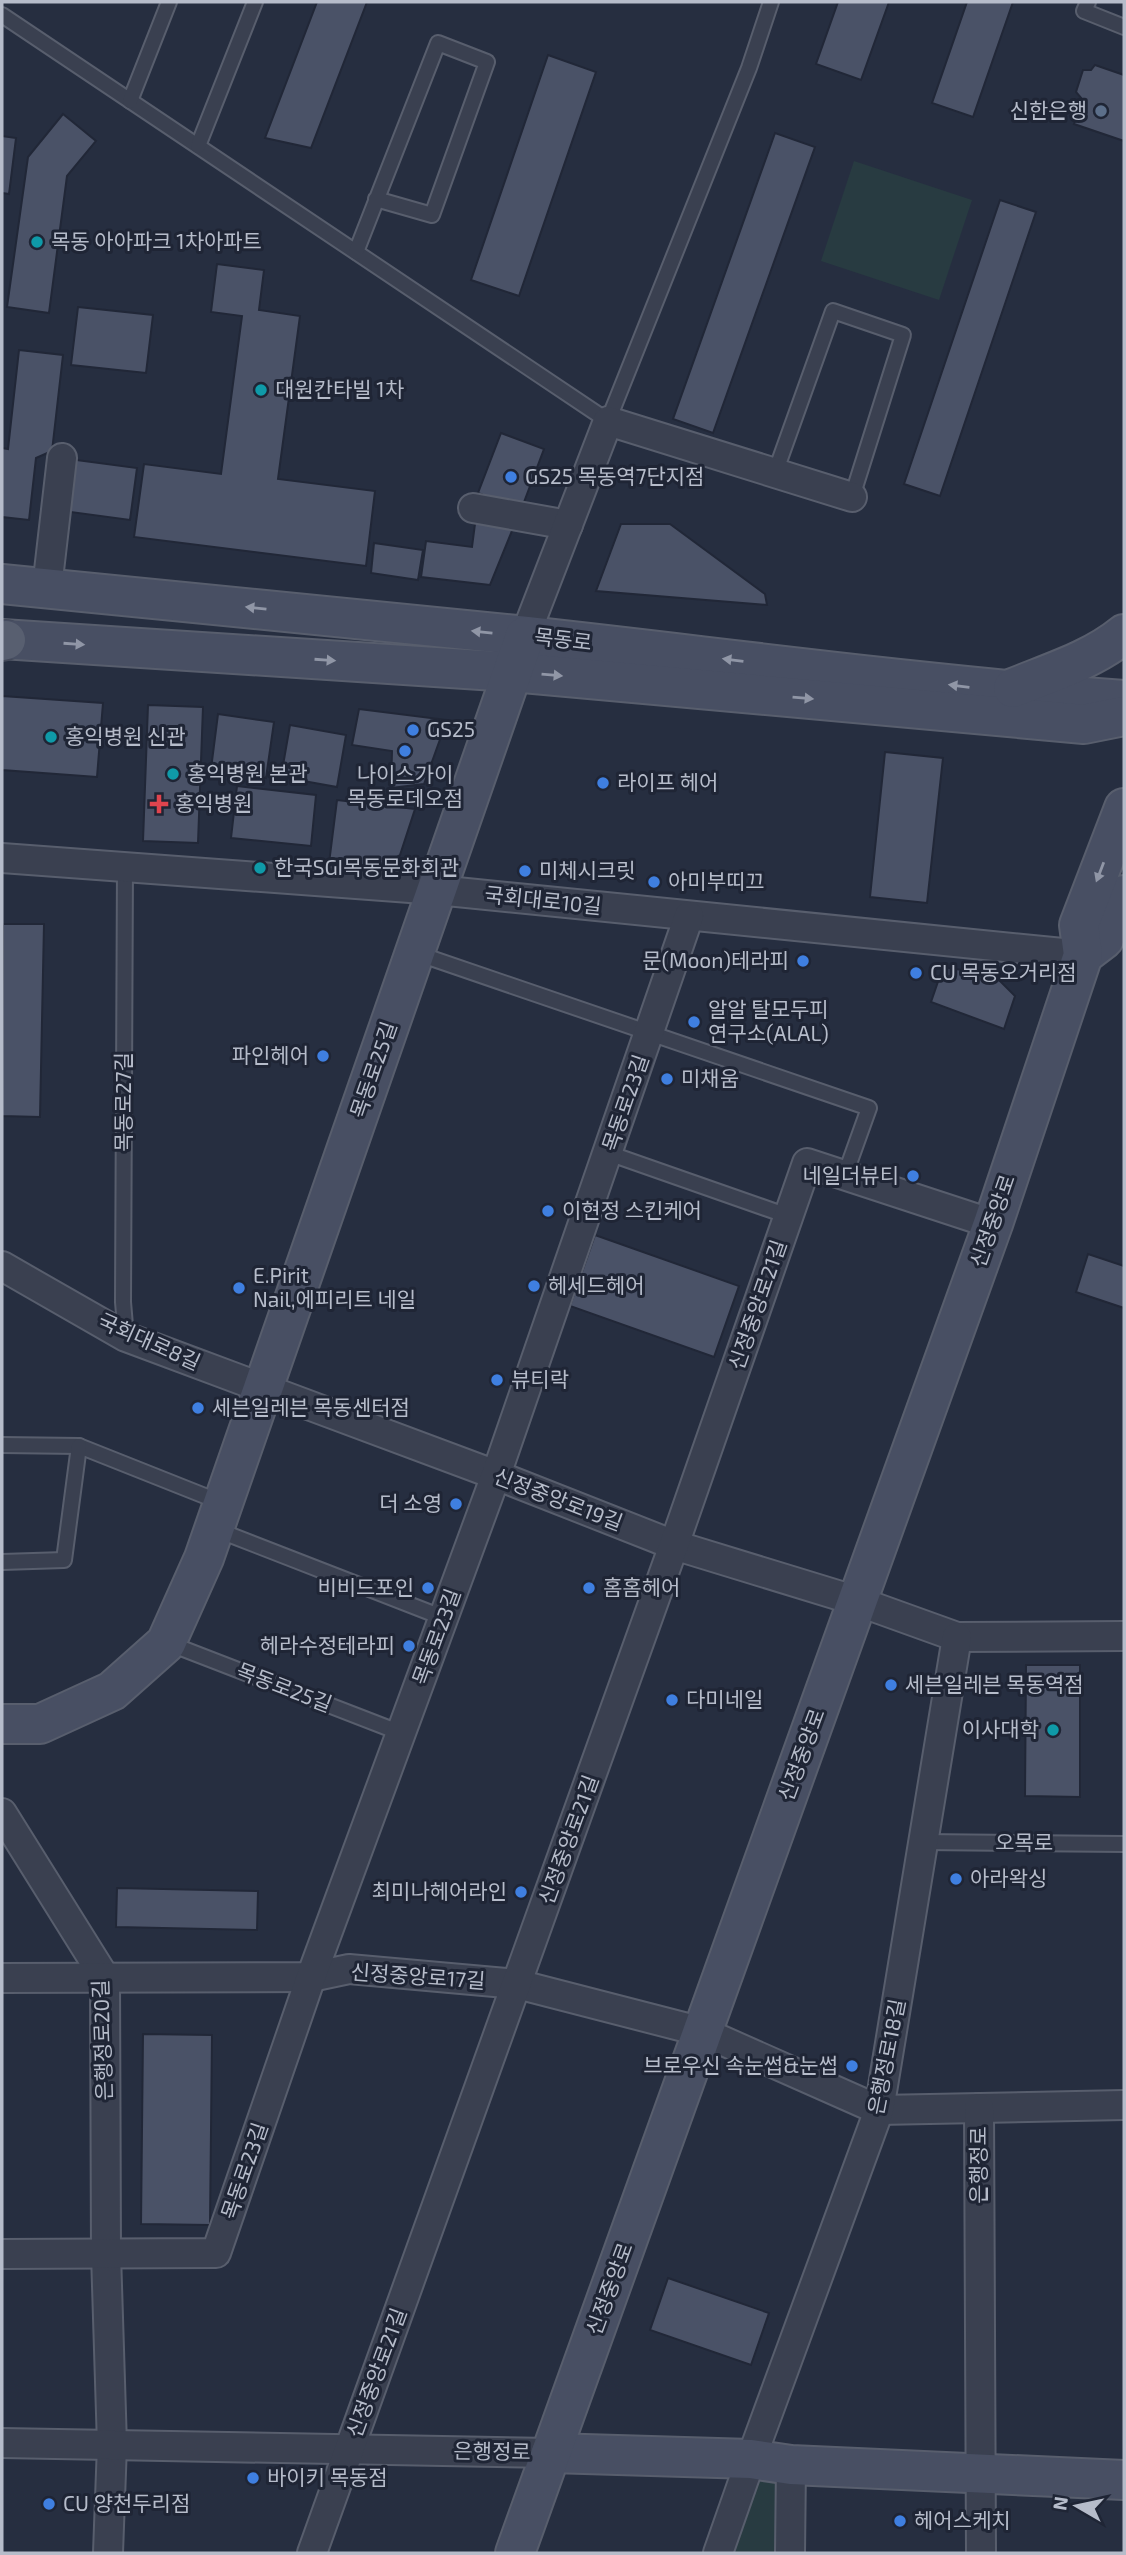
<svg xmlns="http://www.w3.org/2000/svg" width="1126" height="2555" viewBox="0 0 1126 2555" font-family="'Exo 2','Noto Sans KR',sans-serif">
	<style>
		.green { fill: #283b41 }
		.building { fill: #4a5267; stroke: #212737; stroke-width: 2 }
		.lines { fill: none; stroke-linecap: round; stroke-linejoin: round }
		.lane-casing { stroke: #585e6d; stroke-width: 18 }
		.street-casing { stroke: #585e6d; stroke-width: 32 }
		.secondary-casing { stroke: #585e6d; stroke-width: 42 }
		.primary-casing { stroke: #434959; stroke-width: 42 }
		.lane { stroke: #3a4050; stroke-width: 14 }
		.street { stroke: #3a4050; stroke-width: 28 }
		.secondary { stroke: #484f63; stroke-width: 38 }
		.primary { stroke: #585f70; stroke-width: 38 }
		.oneway { fill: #9096a6 }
		.service-dot { fill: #5c6f8a; stroke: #1f2535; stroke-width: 2.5 }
		.culture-dot { fill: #0f9aa8; stroke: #1f2535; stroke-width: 2.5 }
		.shop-dot { fill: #3f7fe0; stroke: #1f2535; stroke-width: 2.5 }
		.health-dot { fill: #e0444e; stroke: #1f2535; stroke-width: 2.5 }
		.labels { text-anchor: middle; stroke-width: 6; stroke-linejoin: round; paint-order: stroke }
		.poi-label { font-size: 21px; fill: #b6bcca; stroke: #1f2535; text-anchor: start }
		.street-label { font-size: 21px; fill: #b6bcca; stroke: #1f2535 }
	</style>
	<rect width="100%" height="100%" fill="#262e40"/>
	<!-- green -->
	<g class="green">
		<path d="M854,161L972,200L939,300L821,261Z"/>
		<path d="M758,2481L776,2483L778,2553H734Z"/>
	</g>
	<!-- building -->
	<g class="building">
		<path d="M317,2H367L311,148L265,138Z"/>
		<path d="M838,2H889L861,80L816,64Z"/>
		<path d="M967,2H1013L973,117L932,103Z"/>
		<path d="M548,55L596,72L519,296L471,280Z"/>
		<path d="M1095,65L1124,75V141L1074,124L1082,99L1076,92L1083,70H1091Z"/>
		<path d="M63,114L96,141L67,176L49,313L7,307L28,157Z"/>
		<path d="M775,133L815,147L713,433L673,419Z"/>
		<path d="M2,136L16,138L9,194L2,193Z"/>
		<path d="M1000,200L1036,212L940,496L904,484Z"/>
		<path d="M217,264L264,270L259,310L300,316L278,479L375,491L366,566L134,537L144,464L221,474L242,316L211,312Z"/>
		<path d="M78,307L153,315L146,373L71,365Z"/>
		<path d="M19,350L63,355L52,451L36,458L29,520L2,517V448L8,449Z"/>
		<path d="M501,433L544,449L521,510L478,493Z"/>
		<path d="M69,459L137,468L130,520L63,511Z"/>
		<path d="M476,516L516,521L490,585L421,577L426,541L472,547Z"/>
		<path d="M621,524H670L765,594L767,605L596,591Z"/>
		<path d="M374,543L423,550L418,580L371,573Z"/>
		<path d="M2,696L103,703L97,777L2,770Z"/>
		<path d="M148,705L203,707L198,843L143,841Z"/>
		<path d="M359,709L447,720L424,784L391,788L392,751L352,745Z"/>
		<path d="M218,714L274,722L266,778L211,769Z"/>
		<path d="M290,725L346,735L337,787L281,777Z"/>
		<path d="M885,752L943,758L927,903L870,897Z"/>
		<path d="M237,786L316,795L311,846L231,838Z"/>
		<path d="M337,800L415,809L400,855L380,867L329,863Z"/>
		<path d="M3,924H44L40,1117L2,1116Z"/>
		<path d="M943,967L994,975L1015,996L1004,1029L931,1002Z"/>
		<path d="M595,1235L739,1286L714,1357L570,1306Z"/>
		<path d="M1088,1254L1124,1266V1308L1076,1292Z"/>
		<path d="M1026,1665H1080V1797L1025,1796Z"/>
		<path d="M117,1888L258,1891L257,1930L116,1927Z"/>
		<path d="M143,2034L212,2035L210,2225L141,2224Z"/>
		<path d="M668,2278L769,2313L751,2365L650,2330Z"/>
	</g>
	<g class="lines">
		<!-- lane casing -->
		<g class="lane-casing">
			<g id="lane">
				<path d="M1088,2L1084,11L1124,27"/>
				<path d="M2,15L608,421L749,68L771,2"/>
				<path d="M130,101L169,2"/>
				<path d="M198,146L255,2"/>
				<path d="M356,252L438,43L487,62L432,215L376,199"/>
				<path d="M775,473L833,311L903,335L852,497"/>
				<path d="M125,866L123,1302L126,1337"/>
				<path d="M416,953L869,1108L845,1175"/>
				<path d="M608,1153L788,1216"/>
				<path d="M2,1445L79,1446L220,1502"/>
				<path d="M215,1529L444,1618"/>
				<path d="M2,1562L64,1560L79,1446"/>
				<path d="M168,1643L401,1733"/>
				<path d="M923,1842L1124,1844"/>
			</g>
		</g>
		<!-- street casing -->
		<g class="street-casing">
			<g id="street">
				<path d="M473,508L568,525"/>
				<path d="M47,588L62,458"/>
				<path d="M525,636L608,421L852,497"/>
				<path d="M2,858L437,890L1083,955"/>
				<path d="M2,1266L126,1337L496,1475L674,1545L857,1601L957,1637L1124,1636"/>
				<path d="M2,1813L105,1978L106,2254L112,2445L108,2553"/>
				<path d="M2,1978L311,1977L349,1969L517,1984L703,2032L879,2110L1124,2105"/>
				<path d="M979,2108L981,2553"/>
				<path d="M2,2254L216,2253L311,1977L496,1475L689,916"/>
				<path d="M2,2443L551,2453"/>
				<path d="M312,2553L674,1545L807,1163L993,1224"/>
				<path d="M718,2553L751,2459L879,2110L957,1637"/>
				<path d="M790,2553L791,2465"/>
			</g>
		</g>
		<!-- secondary casing -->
		<g class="secondary-casing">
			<g id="secondary">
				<path d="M2,584C177,600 352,617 527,636C726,658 924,685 1124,700"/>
				<path d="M2,639L512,672L1084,724L1124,716"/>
				<path d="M1013,688C1052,672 1092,660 1124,634"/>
				<path d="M1083,955L1104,939L1119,899L1124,895"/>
				<path d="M2,1724H40L112,1691L166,1643L204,1558L525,636"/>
				<path d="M551,2453L751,2459L791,2465L1124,2480"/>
				<path d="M515,2553L993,1224L1083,955L1079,925L1124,808"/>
			</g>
		</g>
		<!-- primary casing -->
		<g class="primary-casing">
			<path id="primary" d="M2,641L6,640"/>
		</g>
		<!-- lane -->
		<use href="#lane" class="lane"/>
		<!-- street -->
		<use href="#street" class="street"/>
		<!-- secondary -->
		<use href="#secondary" class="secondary"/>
		<!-- primary -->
		<use href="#primary" class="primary"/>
	</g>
	<!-- one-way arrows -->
	<defs><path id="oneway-solid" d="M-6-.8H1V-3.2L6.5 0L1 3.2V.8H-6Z" transform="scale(1.75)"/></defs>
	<g class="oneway">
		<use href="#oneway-solid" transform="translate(256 608) rotate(-174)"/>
		<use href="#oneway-solid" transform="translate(482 632) rotate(-174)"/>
		<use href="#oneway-solid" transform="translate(74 644) rotate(4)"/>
		<use href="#oneway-solid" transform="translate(325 660) rotate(4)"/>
		<use href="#oneway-solid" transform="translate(733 660) rotate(-173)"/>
		<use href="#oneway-solid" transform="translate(552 675) rotate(5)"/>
		<use href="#oneway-solid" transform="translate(959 686) rotate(-173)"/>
		<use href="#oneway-solid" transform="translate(803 698) rotate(5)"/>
		<use href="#oneway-solid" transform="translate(1100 872) rotate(111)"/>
	</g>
	<!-- markers -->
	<circle class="service-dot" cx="1101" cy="111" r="7"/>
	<g class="culture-dot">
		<circle cx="37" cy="242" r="7"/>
		<circle cx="261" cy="390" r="7"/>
		<circle cx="51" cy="737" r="7"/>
		<circle cx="173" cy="774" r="7"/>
		<circle cx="260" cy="868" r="7"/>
		<circle cx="1053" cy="1730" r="7"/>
	</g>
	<g class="shop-dot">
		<circle cx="511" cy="477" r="7"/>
		<circle cx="413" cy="730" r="7"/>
		<circle cx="405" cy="751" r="7"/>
		<circle cx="603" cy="783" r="7"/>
		<circle cx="525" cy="871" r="7"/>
		<circle cx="654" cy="882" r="7"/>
		<circle cx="803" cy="961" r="7"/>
		<circle cx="916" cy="973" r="7"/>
		<circle cx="694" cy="1022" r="7"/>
		<circle cx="323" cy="1056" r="7"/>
		<circle cx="667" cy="1079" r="7"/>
		<circle cx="913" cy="1176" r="7"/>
		<circle cx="548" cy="1211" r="7"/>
		<circle cx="534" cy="1286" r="7"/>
		<circle cx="239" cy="1288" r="7"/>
		<circle cx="497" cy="1380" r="7"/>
		<circle cx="198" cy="1408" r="7"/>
		<circle cx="456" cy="1504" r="7"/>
		<circle cx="428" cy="1588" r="7"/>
		<circle cx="589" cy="1588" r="7"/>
		<circle cx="409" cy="1646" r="7"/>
		<circle cx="891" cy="1685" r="7"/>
		<circle cx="672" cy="1700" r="7"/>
		<circle cx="956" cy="1879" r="7"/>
		<circle cx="521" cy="1892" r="7"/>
		<circle cx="852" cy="2066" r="7"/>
		<circle cx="253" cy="2478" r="7"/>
		<circle cx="49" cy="2504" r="7"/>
		<circle cx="900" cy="2521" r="7"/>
	</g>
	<path class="health-dot" d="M155.5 793.5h7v7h7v7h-7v7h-7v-7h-7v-7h7z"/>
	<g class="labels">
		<!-- poi labels -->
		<g class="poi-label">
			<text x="1087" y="118" text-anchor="end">신한은행</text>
			<text x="51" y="249">목동 아아파크 1차아파트</text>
			<text x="275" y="397">대원칸타빌 1차</text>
			<text x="525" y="484">GS25 목동역7단지점</text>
			<text x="427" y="737">GS25</text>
			<text x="65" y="744">홍익병원 신관</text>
			<text x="187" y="781">홍익병원 본관</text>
			<text x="405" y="782" text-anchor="middle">나이스가이<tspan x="405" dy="24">목동로데오점</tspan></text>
			<text x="617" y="790">라이프 헤어</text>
			<text x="175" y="811">홍익병원</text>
			<text x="274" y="875">한국SGI목동문화회관</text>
			<text x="539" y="878">미체시크릿</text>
			<text x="668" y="889">아미부띠끄</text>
			<text x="789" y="968" text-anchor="end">문(Moon)테라피</text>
			<text x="930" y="980">CU 목동오거리점</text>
			<text x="708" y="1017">알알 탈모두피<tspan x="708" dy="24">연구소(ALAL)</tspan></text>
			<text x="309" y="1063" text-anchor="end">파인헤어</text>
			<text x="681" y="1086">미채움</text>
			<text x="899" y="1183" text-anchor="end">네일더뷰티</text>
			<text x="562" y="1218">이현정 스킨케어</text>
			<text x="253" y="1283">E.Pirit<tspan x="253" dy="24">Nail,에피리트 네일</tspan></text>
			<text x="548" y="1293">헤세드헤어</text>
			<text x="511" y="1387">뷰티락</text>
			<text x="212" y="1415">세븐일레븐 목동센터점</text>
			<text x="442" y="1511" text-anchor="end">더 소영</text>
			<text x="414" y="1595" text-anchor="end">비비드포인</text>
			<text x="603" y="1595">홈홈헤어</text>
			<text x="395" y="1653" text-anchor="end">헤라수정테라피</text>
			<text x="905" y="1692">세븐일레븐 목동역점</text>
			<text x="686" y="1707">다미네일</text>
			<text x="1039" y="1737" text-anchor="end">이사대학</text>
			<text x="970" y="1886">아라왁싱</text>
			<text x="507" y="1899" text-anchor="end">최미나헤어라인</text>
			<text x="838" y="2073" text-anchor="end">브로우신 속눈썹&amp;눈썹</text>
			<text x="267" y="2485">바이키 목동점</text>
			<text x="63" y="2511">CU 양천두리점</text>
			<text x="914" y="2528">헤어스케치</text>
		</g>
		<!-- street labels -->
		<g class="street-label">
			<text transform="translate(563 640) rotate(7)" y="7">목동로</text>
			<text transform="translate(543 901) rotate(6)" y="7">국회대로10길</text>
			<text transform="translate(374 1070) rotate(-71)" y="7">목동로25길</text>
			<text transform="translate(124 1102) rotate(-90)" y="7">목동로27길</text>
			<text transform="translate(626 1103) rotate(-71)" y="7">목동로23길</text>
			<text transform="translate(993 1221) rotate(-71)" y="7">신정중앙로</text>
			<text transform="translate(758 1305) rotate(-71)" y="7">신정중앙로21길</text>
			<text transform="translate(149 1342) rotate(24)" y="7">국회대로8길</text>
			<text transform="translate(558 1500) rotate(21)" y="7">신정중앙로19길</text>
			<text transform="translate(437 1637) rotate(-70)" y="7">목동로23길</text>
			<text transform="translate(284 1688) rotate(21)" y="7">목동로25길</text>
			<text transform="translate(802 1755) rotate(-70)" y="7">신정중앙로</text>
			<text transform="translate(569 1840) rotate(-70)" y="7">신정중앙로21길</text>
			<text x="1024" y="1850">오목로</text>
			<text transform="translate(418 1977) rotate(4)" y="7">신정중앙로17길</text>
			<text transform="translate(103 2040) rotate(-92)" y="7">은행정로20길</text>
			<text transform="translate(887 2057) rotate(-79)" y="7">은행정로18길</text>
			<text transform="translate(979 2165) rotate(-90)" y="7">은행정로</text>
			<text transform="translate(245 2171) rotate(-71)" y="7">목동로23길</text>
			<text transform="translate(610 2289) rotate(-70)" y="7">신정중앙로</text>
			<text transform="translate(377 2373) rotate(-70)" y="7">신정중앙로21길</text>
			<text transform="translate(492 2452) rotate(1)" y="7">은행정로</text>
		</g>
	</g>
	<!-- border -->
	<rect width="1126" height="2555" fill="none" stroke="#b6bcca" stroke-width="7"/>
	<!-- north arrow -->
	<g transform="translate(1077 2506) rotate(279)" stroke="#1f2535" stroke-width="5" paint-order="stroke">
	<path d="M0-5L12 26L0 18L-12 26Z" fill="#b6bcca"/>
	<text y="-10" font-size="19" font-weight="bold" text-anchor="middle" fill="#b6bcca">N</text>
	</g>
</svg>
